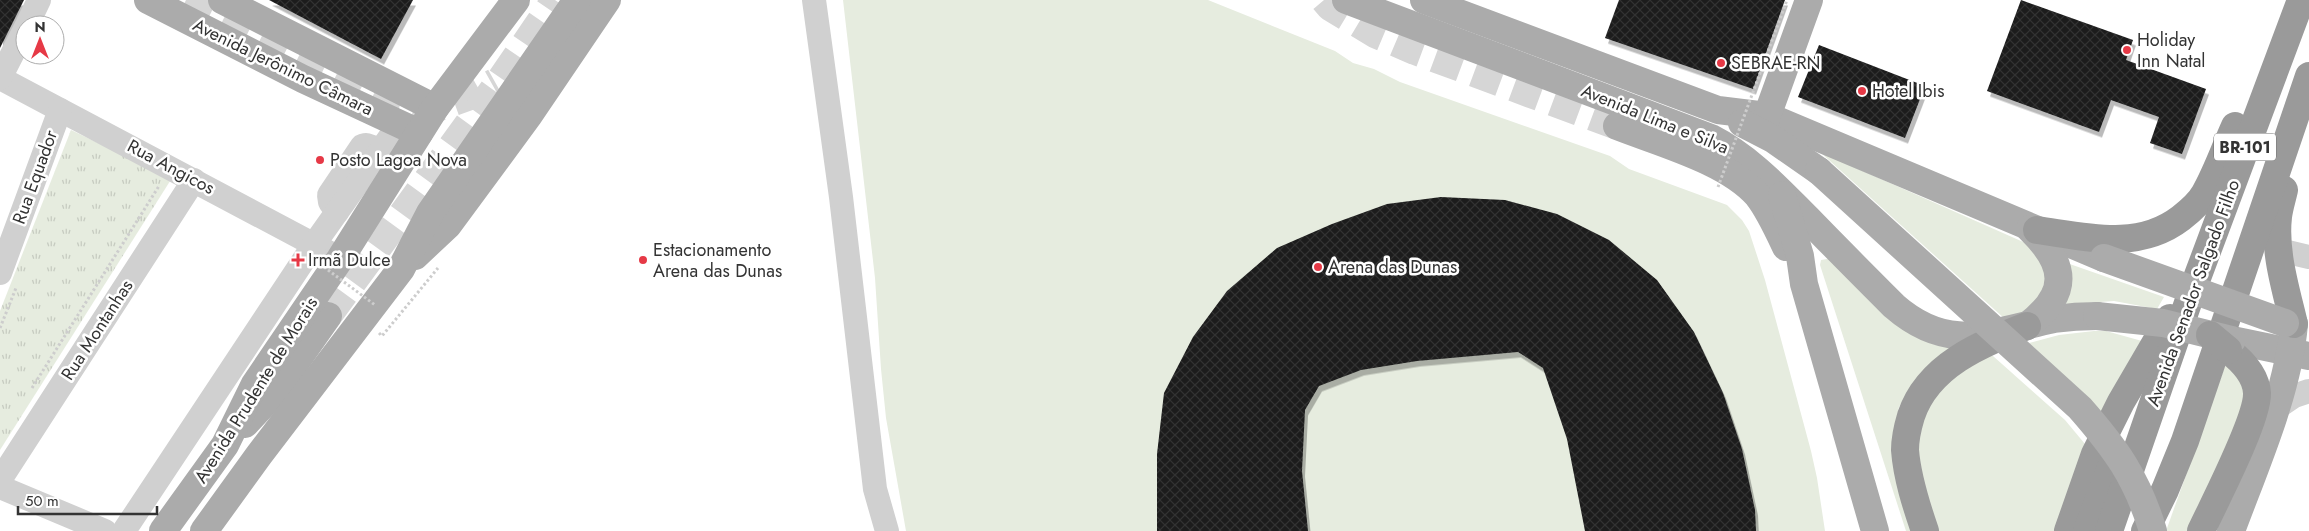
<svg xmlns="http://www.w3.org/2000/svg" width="2309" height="531" viewBox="0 0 2309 531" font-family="Jost,sans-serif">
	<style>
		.green { fill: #e6ecdf }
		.park { fill: url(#park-tufts) }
		.building { fill: url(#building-cross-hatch); filter: url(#shadow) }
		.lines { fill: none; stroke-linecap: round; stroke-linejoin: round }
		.major-tunnel { stroke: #d6d6d6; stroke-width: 28; stroke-dasharray: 28 14; stroke-linecap: butt }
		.path { stroke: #cdcdcd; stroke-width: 3; stroke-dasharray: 2.5 2.5; stroke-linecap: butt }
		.minor { stroke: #d0d0d0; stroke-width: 24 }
		.major { stroke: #ababab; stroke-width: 28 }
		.highway { stroke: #9a9a9a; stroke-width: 28 }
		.path-bridge { stroke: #cdcdcd; stroke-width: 3; stroke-dasharray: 2.5 2.5; stroke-linecap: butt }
		.major-bridge { stroke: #ababab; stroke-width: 28 }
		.highway-bridge { stroke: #9a9a9a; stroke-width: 28 }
		.poi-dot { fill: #e63946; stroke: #fff; stroke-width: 2 }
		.labels { text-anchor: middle; stroke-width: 5; stroke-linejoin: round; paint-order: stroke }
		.shield { fill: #fff; stroke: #707070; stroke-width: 1 }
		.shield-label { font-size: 16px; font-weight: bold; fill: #333 }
		.poi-label { font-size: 18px; fill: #333; stroke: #fff; text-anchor: start }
		.street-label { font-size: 18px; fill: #333; stroke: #fff }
	</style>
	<defs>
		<pattern id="park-tufts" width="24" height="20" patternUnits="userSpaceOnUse" patternTransform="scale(1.25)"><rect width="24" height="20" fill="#e6ecdf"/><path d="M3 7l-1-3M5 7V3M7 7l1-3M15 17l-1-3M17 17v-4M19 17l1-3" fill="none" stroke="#c6cbc0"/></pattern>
		<pattern id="building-cross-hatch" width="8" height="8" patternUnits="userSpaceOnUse" patternTransform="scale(1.25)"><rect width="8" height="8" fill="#1a1a1a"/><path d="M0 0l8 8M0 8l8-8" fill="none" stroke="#333"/></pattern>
		<filter id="shadow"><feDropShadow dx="3" dy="5.5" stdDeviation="0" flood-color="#0004"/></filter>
	</defs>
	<rect width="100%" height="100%" fill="#fff"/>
	<!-- green -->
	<g class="green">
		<path d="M843,0H1208L1335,51L1353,63L1374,69L1400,82L1610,156L1629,169L1727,205L1742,220L1749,231L1765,280L1811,451L1817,478L1825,531H906L886,418L881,369L875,278Z"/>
		<path d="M1820,152L2039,249L2051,281L2035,312L2005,319Z"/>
		<path d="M1833,258L1959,345L1917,378L1899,407L1893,436L1917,531H1906L1820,265L1821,260Z"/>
		<path d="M2064,262L2164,297L2157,309L2114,301L2059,305Z"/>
		<path d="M2094,331H2106L2142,341L2108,419L2029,343L2059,335Z"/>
		<path d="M1984,355L1993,356L2065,420L2090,450L2063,531H1934L1924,501L1916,438L1935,393Z"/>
		<path d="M2225,366L2234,368L2250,397L2195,531H2166Z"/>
	</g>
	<!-- park -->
	<path class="park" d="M71,130L172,178L0,450V311Z"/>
	<!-- building -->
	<g class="building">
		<path d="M0,0H24L0,48Z"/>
		<path d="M269,0H413L381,59Z"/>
		<path d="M1619,0H1785L1753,89L1605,38Z"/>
		<path d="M2021,0L2133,40L2126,60L2206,89L2182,154L2150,143L2159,117L2111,100L2099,132L1987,91Z"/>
		<path d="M1819,45L1925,86L1905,138L1798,97Z"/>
		<path d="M1441,197L1505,200L1557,214L1609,240L1657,280L1694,332L1723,393L1742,449L1755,510L1756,531H1585L1567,439L1543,368L1518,352L1417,361L1361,370L1319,386L1305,410L1302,471L1308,531H1157V454L1164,393L1193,337L1227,291L1277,248L1332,224L1387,204Z"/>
	</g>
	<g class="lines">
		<!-- major-tunnel -->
		<g class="major-tunnel">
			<path d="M186,0L394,102L431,110L470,96L495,82"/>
			<path d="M1324,0L1330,7L1375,34L1415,51L1617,126"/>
			<path d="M328,316L501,79L555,0"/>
		</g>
		<!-- path -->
		<g class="path">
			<path d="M0,328L16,288"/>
			<path d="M379,333L382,336L438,268"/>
			<path d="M32,388L159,186"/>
		</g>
		<!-- minor -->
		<g class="minor">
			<path d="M814,0L841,197L875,489L887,531"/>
			<path d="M27,25L39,0"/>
			<path d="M0,78L328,252"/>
			<path d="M0,78L25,29"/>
			<path d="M337,212L330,202L329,195L362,146L366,145L381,150"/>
			<path d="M2279,250L2309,257"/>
			<path d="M0,273L60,110"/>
			<path d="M2275,409L2294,396L2309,391"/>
			<path d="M0,480L194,180"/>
			<path d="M0,487L105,531"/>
			<path d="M124,531L315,243L400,123"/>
		</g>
		<!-- major -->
		<g class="major">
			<path d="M148,0L303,79L419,133"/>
			<path d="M222,0L435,108"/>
			<path d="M1346,0L1711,138C1750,158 1778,189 1808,219C1836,248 1865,277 1894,306C1949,354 1991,332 2054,319C2068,317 2083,316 2097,316"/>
			<path d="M1424,0L1718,110L1767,116L2104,258"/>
			<path d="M1767,116L1809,0"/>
			<path d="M1742,123L1773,139L1819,171"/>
			<path d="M1617,126C1660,143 1728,161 1758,196C1769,210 1778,230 1786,247"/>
			<path d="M1782,195L1800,256L1804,284L1875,531"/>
			<path d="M415,256L448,225L529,115L607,0"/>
			<path d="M2027,326C2070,293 2067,265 2030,229"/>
			<path d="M2232,340L2309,356"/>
			<path d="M245,424L274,393L328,316"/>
			<path d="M163,531L225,445L255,384L340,259L435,108L516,0"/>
			<path d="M204,531L259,455L401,269L430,213L577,0"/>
			<path d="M2231,531C2255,466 2288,393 2294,324"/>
		</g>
		<!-- highway -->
		<g class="highway">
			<path d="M2284,190C2282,199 2279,208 2278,217C2274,252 2286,290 2294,324"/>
			<path d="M2037,230C2087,237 2138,251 2181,218C2190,211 2200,202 2205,193C2217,172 2225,148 2235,126"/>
			<path d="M1925,531C1916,505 1907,477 1905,450C1905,438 1908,426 1911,416C1928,365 1981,344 2027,326"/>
			<path d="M2068,531L2095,454L2121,402L2170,318"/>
			<path d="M2087,531L2111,467"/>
			<path d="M2109,531L2191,294L2301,0"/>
			<path d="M2145,531L2165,490L2185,441L2309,76"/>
			<path d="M2201,531C2214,503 2258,419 2257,393C2256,375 2241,360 2228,350"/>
		</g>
		<!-- path-bridge -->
		<g class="path-bridge">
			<path d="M1718,187L1787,0"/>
			<path d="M324,267L375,305"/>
		</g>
		<!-- major-bridge -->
		<g class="major-bridge">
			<path d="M1819,171L2080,408C2116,449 2137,478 2153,531"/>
			<path d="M2104,258L2285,323"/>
			<path d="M2097,316L2163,323L2232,340"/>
		</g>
		<!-- highway-bridge -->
		<path class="highway-bridge" d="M2210,335L2228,350"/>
	</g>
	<!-- markers -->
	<g class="poi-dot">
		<circle cx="2127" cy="50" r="5"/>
		<circle cx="1721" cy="63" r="5"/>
		<circle cx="1862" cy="91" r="5"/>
		<circle cx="320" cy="160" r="5"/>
		<path d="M295.5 252.5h5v5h5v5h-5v5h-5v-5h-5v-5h5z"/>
		<circle cx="643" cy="260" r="5"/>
		<circle cx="1318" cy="267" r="5"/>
	</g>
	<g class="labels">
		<!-- shield labels -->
		<rect class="shield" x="2214" y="133.5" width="62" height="27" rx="4"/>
		<g class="shield-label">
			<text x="2245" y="153">BR-101</text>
		</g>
		<!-- poi labels -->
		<g class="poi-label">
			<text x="2137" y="46">Holiday<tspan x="2137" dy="21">Inn Natal</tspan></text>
			<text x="1731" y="69">SEBRAE-RN</text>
			<text x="1872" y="97">Hotel Ibis</text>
			<text x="330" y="166">Posto Lagoa Nova</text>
			<text x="653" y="256">Estacionamento<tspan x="653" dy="21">Arena das Dunas</tspan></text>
			<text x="308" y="266">Irmã Dulce</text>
			<text x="1328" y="273">Arena das Dunas</text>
		</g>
		<!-- street labels -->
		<g class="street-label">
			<text transform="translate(283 67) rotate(26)" y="6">Avenida Jerônimo Câmara</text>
			<text transform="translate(1655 119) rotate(22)" y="6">Avenida Lima e Silva</text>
			<text transform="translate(171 167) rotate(28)" y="6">Rua Angicos</text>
			<text transform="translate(35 177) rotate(-70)" y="6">Rua Equador</text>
			<text transform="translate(2193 293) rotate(-70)" y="6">Avenida Senador Salgado Filho</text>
			<text transform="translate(97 330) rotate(-57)" y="6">Rua Montanhas</text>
			<text transform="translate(256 390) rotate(-58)" y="6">Avenida Prudente de Morais</text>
		</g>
	</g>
	<!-- north arrow -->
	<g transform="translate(40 40)"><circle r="24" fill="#ffffff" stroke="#adadad"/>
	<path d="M0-4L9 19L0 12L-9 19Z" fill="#e63946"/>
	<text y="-8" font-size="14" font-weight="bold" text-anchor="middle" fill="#333333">N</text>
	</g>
	<!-- scale -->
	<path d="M18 506v8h139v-8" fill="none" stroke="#333333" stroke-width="2.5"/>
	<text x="25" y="506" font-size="15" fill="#333333" stroke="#ffffff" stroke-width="4" paint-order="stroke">50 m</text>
</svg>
